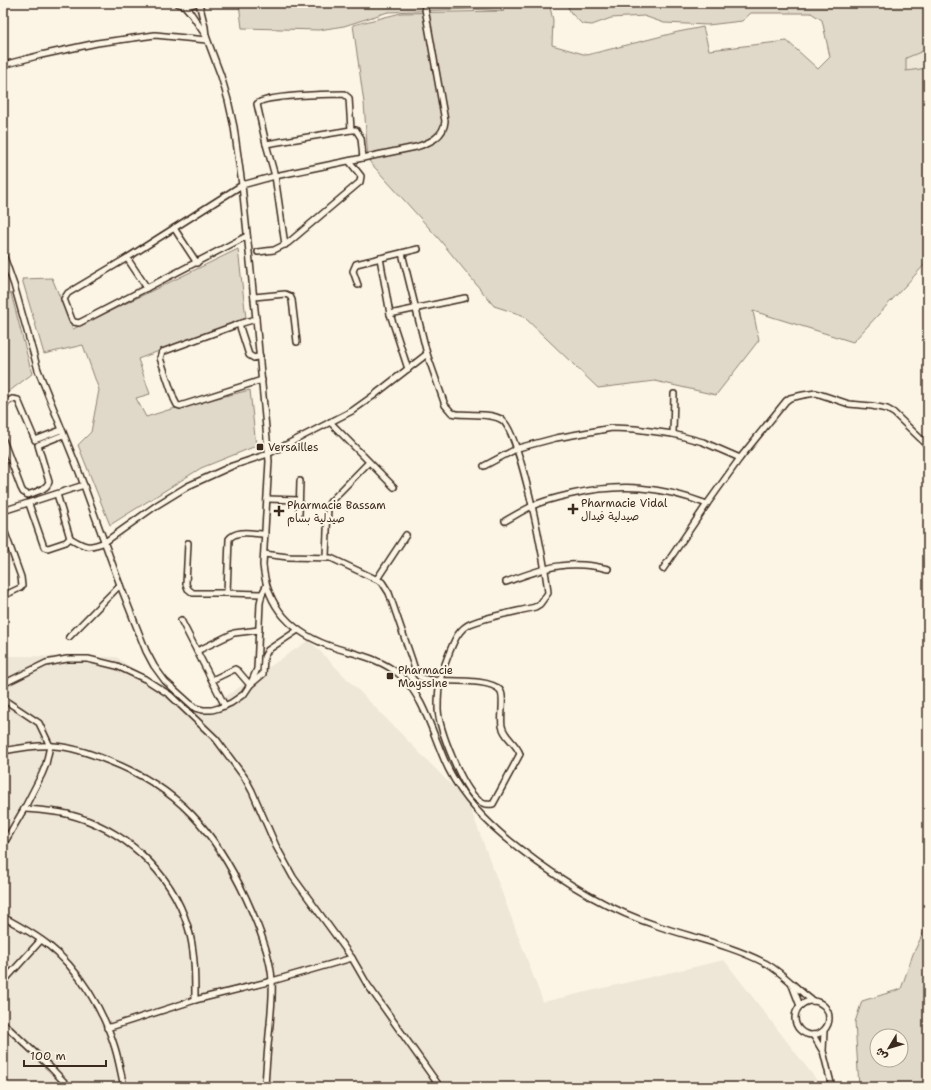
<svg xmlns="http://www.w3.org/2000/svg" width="931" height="1090" viewBox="0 0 931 1090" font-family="'Shantell Sans','Playpen Sans Arabic',sans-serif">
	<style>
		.built { fill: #eee6d6 }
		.green { fill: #e0d8c8; stroke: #8e8173; fill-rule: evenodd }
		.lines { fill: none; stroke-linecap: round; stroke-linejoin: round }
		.street-casing { stroke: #3b2a1e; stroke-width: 8 }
		.secondary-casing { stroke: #3b2a1e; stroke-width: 10 }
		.street { stroke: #fcf5e5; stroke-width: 5 }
		.secondary { stroke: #fcf5e5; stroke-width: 7 }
		.poi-dot { fill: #3b2a1e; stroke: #fcf5e5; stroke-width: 1.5 }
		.labels { text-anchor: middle; stroke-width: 4; stroke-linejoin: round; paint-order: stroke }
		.poi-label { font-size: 11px; fill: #3b2a1e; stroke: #fcf5e5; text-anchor: start }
	</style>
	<rect width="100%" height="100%" fill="#fcf5e5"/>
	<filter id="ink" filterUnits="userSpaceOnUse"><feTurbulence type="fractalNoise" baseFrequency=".025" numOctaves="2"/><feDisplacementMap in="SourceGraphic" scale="8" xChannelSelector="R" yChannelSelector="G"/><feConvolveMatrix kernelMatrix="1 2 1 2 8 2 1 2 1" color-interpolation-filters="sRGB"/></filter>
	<g filter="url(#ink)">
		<!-- built -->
		<g class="built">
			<path d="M928,49V68L906,71V58Z"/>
			<path d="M309,640L468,802L543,1002L724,960L822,1087H3V656L116,657L200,714Z"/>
		</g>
		<!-- green -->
		<g class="green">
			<path d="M239,3H549L553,20L552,45L587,55L678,32L703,27L709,50L787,41L818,69L830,57L822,20L811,13H751L742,21L708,25L664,23L644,16L611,18L592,25L582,24L571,13L566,3H928V49L906,58V71L928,68V261L853,342L753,311L759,340L716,395L655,381L598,388L522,315L494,306L439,239L368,160L364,103L353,25L401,13L504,11L471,9L388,12L344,26L319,30L242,28Z"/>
			<path d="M238,249L246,318L138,359L150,394L136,398L146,417L168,410L250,390L256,446L201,468L110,525L78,445L91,432L99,390L83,345L44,354L22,279L52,278L73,329Z"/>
			<path d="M11,293L32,374L3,396V296Z"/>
			<path d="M928,923V1087H859L855,1022L862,1001L901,989L913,954ZM877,1036H901V1060H877Z"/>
		</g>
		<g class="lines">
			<!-- street casing -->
			<g class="street-casing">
				<g id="street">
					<path d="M199,3L205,27L206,36L221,76L228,100L234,127L242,185L256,319L269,461L263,565C267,609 294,635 336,648C359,655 381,659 400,675C425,697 434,740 449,770C465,802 491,827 520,849C561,881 608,910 658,926C693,938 730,945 763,962C782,971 796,989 813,1001"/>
					<path d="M183,4L190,12L206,36"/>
					<path d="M3,65L41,55L97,43L155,35L207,40"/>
					<path d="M266,144L351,130H356L361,138L363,158"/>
					<path d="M174,228L197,263"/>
					<path d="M247,236L79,323L74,322L72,320L64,299L68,293L127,258L242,185L275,176L416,147C429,143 444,137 445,121L424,3"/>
					<path d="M285,245L275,176L266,144L257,104C264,95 330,94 344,94L349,98L351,130"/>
					<path d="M258,252L274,250L288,243L360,182L361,176L349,161"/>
					<path d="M3,254L14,285L38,370L79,472L120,585L146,651L154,666L165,681L195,708L203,710H212L219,708L231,703L244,694L250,685L257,669L260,603L262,594L266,586"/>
					<path d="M127,258L147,288"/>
					<path d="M380,258L390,314L408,369"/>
					<path d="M358,285L353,271L356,264L418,249"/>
					<path d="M254,297L285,294L290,296L292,300L297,342"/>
					<path d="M390,314L465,298"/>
					<path d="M256,319L239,324L162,352L160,358L174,399L177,405L180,406L262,380"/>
					<path d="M239,324L249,355L254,358L260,356"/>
					<path d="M3,405L12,399L18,400L35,440L61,430"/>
					<path d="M330,422L394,487"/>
					<path d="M673,434L674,394"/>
					<path d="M3,440L21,488L23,492L28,495C35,492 46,490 49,482L38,445L63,435"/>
					<path d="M484,466L518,448L556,438L612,428L635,429L673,434L703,442L740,458"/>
					<path d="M267,499L299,500"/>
					<path d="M29,504L44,547L48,548L66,542L70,538L57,494"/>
					<path d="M3,511L84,485"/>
					<path d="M299,515L300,481"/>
					<path d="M505,521C514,516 522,511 532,506C545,500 559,497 572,494C621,483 660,486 707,504"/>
					<path d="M3,527L21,577L22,586L20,588L3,596"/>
					<path d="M70,538C85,547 87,549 105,542L157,505L188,486L232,466L268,454L352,411L373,396L427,354"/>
					<path d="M188,543L186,584L188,589L193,593H227"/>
					<path d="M264,554L288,557L331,558L382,582L389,593L412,660C414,666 415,673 420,677C423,679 427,679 431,680C448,682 489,678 500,690C505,696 500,717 502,726C504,737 516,743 520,754L493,804C487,805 482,804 478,800C462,787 439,730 438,709C438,700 438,690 440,682C441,673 452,644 457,636C459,633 462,629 465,627C473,619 521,611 535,607L540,604L548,593C546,567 520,432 502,420C493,413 469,415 457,414L452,413L445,405L427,354L402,253"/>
					<path d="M326,557L328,506L330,502L369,462"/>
					<path d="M663,569L707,504L740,458L786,401L790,398L803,395L816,393L849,404L872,406L887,409L894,413L928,446"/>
					<path d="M377,579L406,535"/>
					<path d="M506,582C544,568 567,559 608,569"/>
					<path d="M262,594L227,593L229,539C237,529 254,534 265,534"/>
					<path d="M181,620L225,706"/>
					<path d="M69,637L120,585"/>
					<path d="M197,651L234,633L259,630"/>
					<path d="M212,680L235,669L238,671L250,685L263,674L264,657L268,650L298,630"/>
					<path d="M3,684L46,663L67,659H88L117,666L145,679L170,695L216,739L245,778L252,791L276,846L293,877L352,958L367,984L440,1087"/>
					<path d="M3,699L39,723L50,746L46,764L42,774L24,809L3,845"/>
					<path d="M3,751C19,748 38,745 54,746C73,747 92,754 109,761C179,788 215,832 246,898C257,922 271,956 272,981C273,995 271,1010 270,1024C268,1045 266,1066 265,1087"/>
					<path d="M24,809C38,810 53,811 67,814C123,828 171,871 188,927C195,950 195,976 195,1000"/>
					<path d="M3,917C18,925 34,934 47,944C78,968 104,1011 115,1048C119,1061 121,1074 124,1087"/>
					<path d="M3,982L41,940"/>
					<path d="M792,985L800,1006"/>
					<circle cx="812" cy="1018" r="17"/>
					<path d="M3,1023L51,1068L69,1087"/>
					<path d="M107,1028L195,1000L272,981L352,958"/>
					<path d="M824,1031L823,1051L832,1087"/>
					<path d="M813,1035L822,1050"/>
				</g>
			</g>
			<!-- secondary casing -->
			<g class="secondary-casing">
				<path id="secondary" d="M179,3L188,5L194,3"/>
			</g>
			<!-- street -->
			<use href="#street" class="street"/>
			<!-- secondary -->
			<use href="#secondary" class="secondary"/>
		</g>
	</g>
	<!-- markers -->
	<g class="poi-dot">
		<rect x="256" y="443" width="8" height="8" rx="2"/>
		<path d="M571 503h4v4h4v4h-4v4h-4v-4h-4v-4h4z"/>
		<path d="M277 505h4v4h4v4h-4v4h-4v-4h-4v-4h4z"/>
		<rect x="386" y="672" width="8" height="8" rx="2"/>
	</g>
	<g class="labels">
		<!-- poi labels -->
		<g class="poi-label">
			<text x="268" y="451">Versailles</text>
			<text x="581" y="507">Pharmacie Vidal<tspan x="581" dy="13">صيدلية فيدال</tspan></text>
			<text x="287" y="509">Pharmacie Bassam<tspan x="287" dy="13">صيدلية بسام</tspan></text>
			<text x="398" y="674">Pharmacie<tspan x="398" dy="13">Mayssine</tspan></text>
		</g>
	</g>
	<!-- margin -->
	<rect width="931" height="1090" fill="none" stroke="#fcf5e5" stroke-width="16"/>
	<rect x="8" y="8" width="915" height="1074" fill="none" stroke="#3b2a1e" stroke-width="1.5" filter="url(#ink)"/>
	<!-- north arrow -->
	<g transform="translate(889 1048) rotate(232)"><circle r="19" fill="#fcf5e5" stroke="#afa495"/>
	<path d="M0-3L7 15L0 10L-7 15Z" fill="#3b2a1e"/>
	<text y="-6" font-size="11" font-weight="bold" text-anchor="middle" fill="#3b2a1e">ش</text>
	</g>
	<!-- scale -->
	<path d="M24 1060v6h82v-6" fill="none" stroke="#3b2a1e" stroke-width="2"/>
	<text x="30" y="1060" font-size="12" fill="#3b2a1e" stroke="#fcf5e5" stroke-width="3" paint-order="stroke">100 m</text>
</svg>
